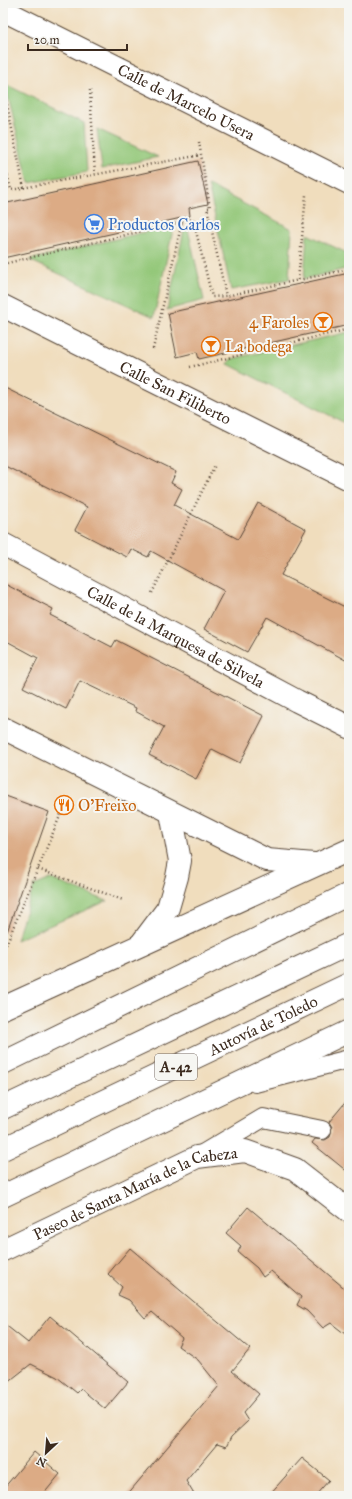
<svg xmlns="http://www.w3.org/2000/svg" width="352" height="1499" viewBox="0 0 352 1499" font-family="'IM FELL Great Primer',serif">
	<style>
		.green { fill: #93c778; stroke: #67784b }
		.building { fill: #dcab85 }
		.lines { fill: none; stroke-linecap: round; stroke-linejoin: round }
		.lane-casing { stroke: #564536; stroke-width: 20 }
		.street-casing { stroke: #564536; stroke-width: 24 }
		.secondary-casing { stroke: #564536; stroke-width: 24 }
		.highway-casing { stroke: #564536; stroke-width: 24 }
		.path { stroke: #564536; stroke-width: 2.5; stroke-dasharray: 1 3; stroke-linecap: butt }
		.lane { stroke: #fff; stroke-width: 18 }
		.street { stroke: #fff; stroke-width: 22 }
		.secondary { stroke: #fff; stroke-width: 22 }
		.highway { stroke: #fff; stroke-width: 22 }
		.labels { text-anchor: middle; stroke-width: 4; stroke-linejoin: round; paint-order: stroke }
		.shield { fill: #f6f6f2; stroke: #73675e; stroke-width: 1 }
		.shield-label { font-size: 15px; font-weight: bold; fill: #3b2a1e }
		.street-label { font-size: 16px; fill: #3b2a1e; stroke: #f6f6f2 }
		.shop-label { font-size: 16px; fill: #366cbe; stroke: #f6f6f2; text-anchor: start }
		.food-label { font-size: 16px; fill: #c56008; stroke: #f6f6f2; text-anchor: start }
	</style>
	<rect width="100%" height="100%" fill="#f6f6f2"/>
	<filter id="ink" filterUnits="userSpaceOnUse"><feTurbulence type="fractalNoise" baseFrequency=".025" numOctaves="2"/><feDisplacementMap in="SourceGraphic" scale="8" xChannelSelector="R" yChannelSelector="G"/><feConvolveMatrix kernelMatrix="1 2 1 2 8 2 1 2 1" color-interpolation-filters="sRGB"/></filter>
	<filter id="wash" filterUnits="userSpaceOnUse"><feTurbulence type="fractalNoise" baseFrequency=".012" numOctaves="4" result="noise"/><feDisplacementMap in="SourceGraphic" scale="16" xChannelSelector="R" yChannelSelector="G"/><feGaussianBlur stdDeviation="0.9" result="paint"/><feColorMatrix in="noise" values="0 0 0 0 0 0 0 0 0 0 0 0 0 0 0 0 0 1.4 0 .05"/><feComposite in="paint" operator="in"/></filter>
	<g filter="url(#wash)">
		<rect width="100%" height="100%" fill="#f0ddbd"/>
		<!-- green -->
		<g class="green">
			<path d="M5,84L84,123L87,172L29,183Z"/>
			<path d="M97,129L158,157L102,169Z"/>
			<path d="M208,185L292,229L289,279L231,290Z"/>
			<path d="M174,225L154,317L29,260Z"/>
			<path d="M188,229L204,300L167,310L184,230Z"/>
			<path d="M307,234L349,254V268L304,279Z"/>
			<path d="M349,332V425L228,364L231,359Z"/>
			<path d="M51,879L107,901L16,940L34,886Z"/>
		</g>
		<g id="blocks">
			<!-- building -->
			<g class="building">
				<path d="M198,161L208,204L189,208L190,216L3,258V204Z"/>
				<path d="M349,273V325L199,359L197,352L177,357L168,313Z"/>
				<path d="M3,387L176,472L171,483L182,489L174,505L238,539L258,503L306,529L281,575L349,609V662L267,617L247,652L204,629L224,591L151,551L148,557L131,549L127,557L75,530L87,507L3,465Z"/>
				<path d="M3,583L53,609L50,615L112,647L116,640L264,716L240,763L212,749L196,779L149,755L164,727L135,711L136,708L80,681L66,709L23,687L38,658L3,639Z"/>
				<path d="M3,795L49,812L7,932L3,931Z"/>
				<path d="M349,1098V1173L312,1143L315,1139L325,1140L330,1137L332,1127L329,1122Z"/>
				<path d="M248,1207L349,1292V1337L331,1323L323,1328L307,1311L297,1305L301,1297L271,1271L263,1277L257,1268L238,1252L241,1246L226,1233Z"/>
				<path d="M130,1248L250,1349L232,1371L259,1394L243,1413L248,1421L231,1437L226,1447L217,1444L186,1481L195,1496H126L219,1386L198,1360L178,1346L182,1338L152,1312L145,1318L129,1300L118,1295L122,1287L108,1274Z"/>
				<path d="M50,1316L128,1382L105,1409L81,1389L77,1393L57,1377L31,1364L3,1386V1323L28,1343Z"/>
				<path d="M34,1452L60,1474L42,1496H3V1489Z"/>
				<path d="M302,1458L329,1480L315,1496H268Z"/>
			</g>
		</g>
	</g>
	<g filter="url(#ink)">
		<use href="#blocks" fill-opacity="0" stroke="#564536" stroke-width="1"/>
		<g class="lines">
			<!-- lane casing -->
			<g class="lane-casing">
				<g id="lane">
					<path d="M255,1083L349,1059"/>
					<path d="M199,1156L263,1118L322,1130"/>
				</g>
			</g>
			<!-- street casing -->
			<g class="street-casing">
				<g id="street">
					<path id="s1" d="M3,306L349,479"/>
					<path id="s2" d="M3,544L297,701L349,727"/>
					<path d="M3,728L267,860L314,864"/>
					<path d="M141,944L168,908L177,877L180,861L171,813"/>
					<path d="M3,1008L349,850"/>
					<path id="s3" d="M3,1250L197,1157L245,1151L295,1169L349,1211"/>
				</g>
			</g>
			<!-- secondary casing -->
			<g class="secondary-casing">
				<g id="secondary">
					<path id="s4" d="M3,10L349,183"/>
				</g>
			</g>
			<!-- highway casing -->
			<g class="highway-casing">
				<g id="highway">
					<path d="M3,1063L349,894"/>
					<path d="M3,1108L349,944"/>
					<path id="s5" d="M3,1149L349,984"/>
					<path d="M3,1196L349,1031"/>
				</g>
			</g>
			<!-- path -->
			<g class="path">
				<path d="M3,85L24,188"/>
				<path d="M90,90L95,174"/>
				<path d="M199,142L210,208H207L226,296"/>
				<path d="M3,156L11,190L201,155"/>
				<path d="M3,264L193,219L212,297L226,296L349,269"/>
				<path d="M298,280L306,195"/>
				<path d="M153,349L182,222"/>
				<path d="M190,367L349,329"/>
				<path d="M152,593L215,465"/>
				<path d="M38,869L123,900"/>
				<path d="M3,952L68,797"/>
			</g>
			<!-- lane -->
			<use href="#lane" class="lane"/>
			<!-- street -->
			<use href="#street" class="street"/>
			<!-- secondary -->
			<use href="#secondary" class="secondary"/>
			<!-- highway -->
			<use href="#highway" class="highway"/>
		</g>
	</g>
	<!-- icons -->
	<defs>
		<g id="supermarket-ring" transform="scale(1)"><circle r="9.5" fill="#f6f6f2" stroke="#3f7fe0" stroke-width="1.5"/><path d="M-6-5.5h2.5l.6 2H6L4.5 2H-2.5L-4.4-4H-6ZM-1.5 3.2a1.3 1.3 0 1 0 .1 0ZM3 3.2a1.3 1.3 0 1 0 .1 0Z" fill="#3f7fe0"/></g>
		<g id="bar-ring" transform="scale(1)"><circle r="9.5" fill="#f6f6f2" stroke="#e8710a" stroke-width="1.5"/><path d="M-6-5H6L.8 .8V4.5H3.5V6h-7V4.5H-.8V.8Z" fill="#e8710a"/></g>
		<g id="restaurant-ring" transform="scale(1)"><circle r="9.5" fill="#f6f6f2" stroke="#e8710a" stroke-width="1.5"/><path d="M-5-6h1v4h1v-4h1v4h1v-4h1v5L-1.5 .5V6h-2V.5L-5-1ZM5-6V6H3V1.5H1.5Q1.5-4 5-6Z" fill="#e8710a"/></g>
	</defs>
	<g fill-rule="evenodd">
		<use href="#supermarket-ring" x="94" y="224"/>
		<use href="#bar-ring" x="323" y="322"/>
		<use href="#bar-ring" x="211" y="346"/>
		<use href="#restaurant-ring" x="64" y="805"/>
	</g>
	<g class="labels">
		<!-- shield labels -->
		<rect class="shield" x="155" y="1054" width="42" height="26" rx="3"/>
		<g class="shield-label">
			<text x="176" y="1072">A-42</text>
		</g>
		<!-- street labels -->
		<g class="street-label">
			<text dy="6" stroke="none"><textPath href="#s4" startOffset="205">Calle de Marcelo Usera</textPath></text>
			<text dy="6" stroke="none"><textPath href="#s1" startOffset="193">Calle San Filiberto</textPath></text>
			<text dy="6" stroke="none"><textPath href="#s2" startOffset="196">Calle de la Marquesa de Silvela</textPath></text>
			<text dy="6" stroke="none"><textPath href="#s5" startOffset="288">Autovía de Toledo</textPath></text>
			<text dy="6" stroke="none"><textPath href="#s3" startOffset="145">Paseo de Santa María de la Cabeza</textPath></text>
		</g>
		<!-- shop labels -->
		<g class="shop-label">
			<text x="108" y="230">Productos Carlos</text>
		</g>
		<!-- food labels -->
		<g class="food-label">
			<text x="309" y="328" text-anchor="end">4 Faroles</text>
			<text x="225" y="352">La bodega</text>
			<text x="78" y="811">O'Freixo</text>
		</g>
	</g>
	<!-- margin -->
	<rect width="352" height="1499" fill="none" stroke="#f6f6f2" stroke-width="16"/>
	<!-- north arrow -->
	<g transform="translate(46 1453) rotate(206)" stroke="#f6f6f2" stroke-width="3" paint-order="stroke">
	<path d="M0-3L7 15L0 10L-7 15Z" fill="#3b2a1e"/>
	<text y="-6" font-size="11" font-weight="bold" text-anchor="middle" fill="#3b2a1e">N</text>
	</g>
	<!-- scale -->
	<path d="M28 44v6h99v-6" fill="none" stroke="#3b2a1e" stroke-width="2"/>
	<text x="34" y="44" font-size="12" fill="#3b2a1e" stroke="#f6f6f2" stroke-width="3" paint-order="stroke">20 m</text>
</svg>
